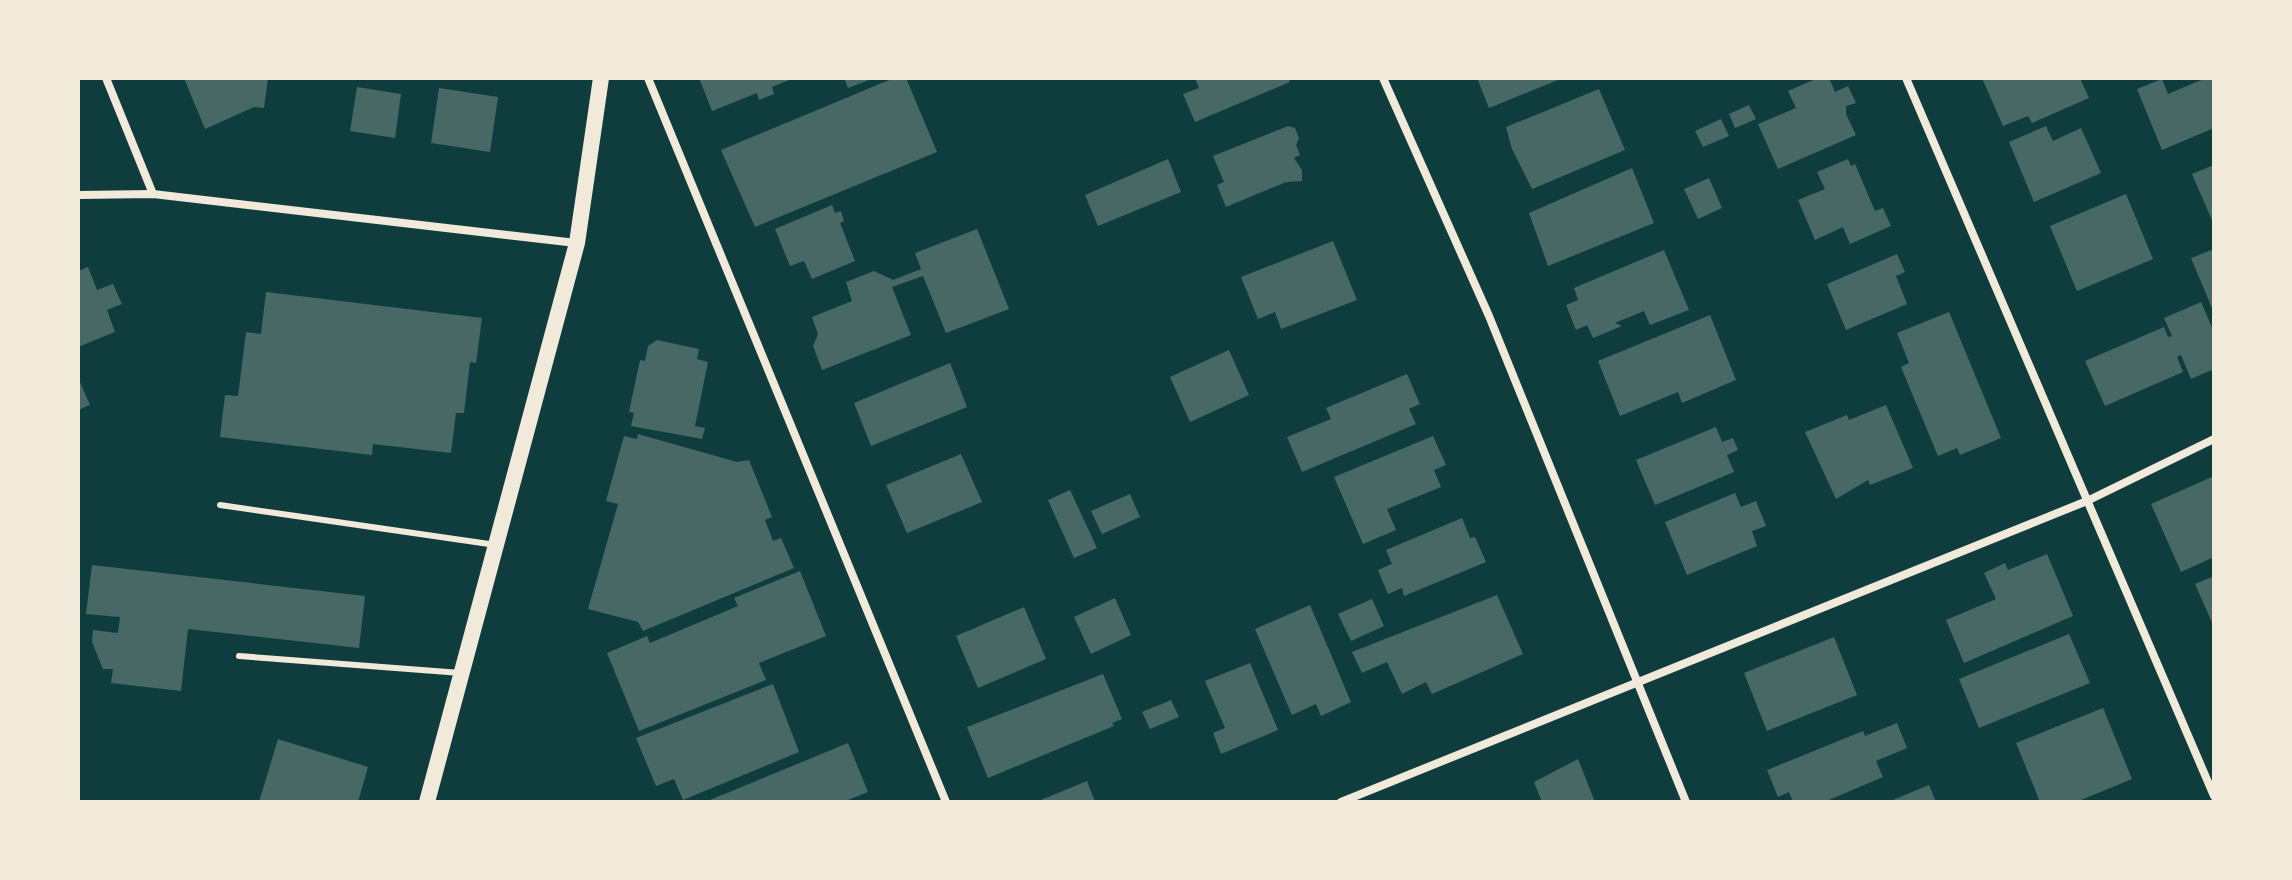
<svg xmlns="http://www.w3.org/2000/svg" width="2292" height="880" viewBox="0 0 2292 880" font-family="'Titillium Web',sans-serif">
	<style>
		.building { fill: #486865 }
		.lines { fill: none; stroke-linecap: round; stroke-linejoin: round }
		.service { stroke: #f1e9da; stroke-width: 6 }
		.minor { stroke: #f1e9da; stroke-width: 8 }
		.secondary { stroke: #f1e9da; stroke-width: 16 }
	</style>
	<rect width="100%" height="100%" fill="#0f3d3e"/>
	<!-- building -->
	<g class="building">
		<path d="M184,78H268L264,108L254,107L205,129Z"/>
		<path d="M699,78H794L772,87L774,94L759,100L757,93L712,111Z"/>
		<path d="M844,78H874L848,88Z"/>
		<path d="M894,78H906L937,152L755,227L721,150Z"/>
		<path d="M1195,78H1288L1290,82L1195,122L1183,94L1199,88Z"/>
		<path d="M1477,78H1563L1489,108Z"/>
		<path d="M1818,78H1829L1835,92L1848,86L1856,103L1846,106V114L1856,135L1778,169L1758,124L1796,108L1788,91Z"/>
		<path d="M1982,78H2080L2089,98L2032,123L2028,116L2003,126Z"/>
		<path d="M2206,78H2214V128L2162,150L2137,89L2162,79L2168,94Z"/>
		<path d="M357,87L401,94L395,138L350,131Z"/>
		<path d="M439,88L498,97L490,152L431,143Z"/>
		<path d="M1599,89L1625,150L1532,189L1512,149L1506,127Z"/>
		<path d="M1749,105L1756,119L1735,128L1729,114Z"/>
		<path d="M1721,119L1729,136L1703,147L1695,131Z"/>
		<path d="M1288,126L1295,128L1299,138L1296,145L1300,155L1294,158L1302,170V181L1286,182L1226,207L1217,185L1224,182L1213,156Z"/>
		<path d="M2046,126L2053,141L2081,128L2101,173L2034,202L2009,142Z"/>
		<path d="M1168,159L1181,192L1098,226L1085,195Z"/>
		<path d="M1848,159L1851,166L1855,164L1875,211L1883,208L1891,226L1850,244L1843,227L1815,240L1798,200L1825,189L1817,172Z"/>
		<path d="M2214,165V225L2192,174Z"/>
		<path d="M1632,168L1654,223L1548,266L1529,213Z"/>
		<path d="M1709,178L1722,208L1698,219L1684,189Z"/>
		<path d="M2126,194L2153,259L2077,291L2050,226Z"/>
		<path d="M832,205L835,213L841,211L844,221L840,223L855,261L812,279L804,261L790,266L775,229Z"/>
		<path d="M977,229L1009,309L946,333L923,276L892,287L911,335L822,370L813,346L818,334L812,317L852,301L846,282L874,271L893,280L921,269L915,253Z"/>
		<path d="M1333,241L1357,300L1281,329L1275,312L1258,319L1241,277Z"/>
		<path d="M2214,249V313L2191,258Z"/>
		<path d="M1664,250L1689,310L1650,325L1644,311L1615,323L1622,326L1593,338L1587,325L1576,330L1566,305L1578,300L1574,288Z"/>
		<path d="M1897,254L1905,272L1896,276L1907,304L1846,330L1827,284Z"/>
		<path d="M88,267L97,290L113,284L122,304L107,310L115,332L78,347V271Z"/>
		<path d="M266,292L482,318L476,363L470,362L464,413H456L451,453L373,444L372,455L220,437L225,395L238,396L246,332L261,334Z"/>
		<path d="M2201,302L2214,332V369L2191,379L2181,355L2177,357L2183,372L2105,406L2085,361L2164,327L2168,337L2172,336L2164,318Z"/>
		<path d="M1949,312L2001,438L1960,455L1957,448L1938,456L1901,367L1909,363L1897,333Z"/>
		<path d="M1710,315L1736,380L1682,403L1678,392L1620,416L1598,361Z"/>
		<path d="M657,340L699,349L697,359L708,362L695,426L705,428L702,439L631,426L634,413L629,412L640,360L645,361L648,346Z"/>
		<path d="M1229,350L1249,395L1190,422L1170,377Z"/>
		<path d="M950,363L967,407L871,446L854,403Z"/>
		<path d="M1407,374L1420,404L1409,409L1416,424L1302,472L1287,437L1331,419L1326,408Z"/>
		<path d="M78,378L90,405L78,410Z"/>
		<path d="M1886,405L1913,468L1870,485L1868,480L1836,499L1805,432L1847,415L1849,420Z"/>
		<path d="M1716,427L1722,442L1733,438L1738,450L1727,455L1734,472L1655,505L1636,460Z"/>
		<path d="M638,434L737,462L749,460L772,517L765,520L773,541L781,538L794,568L643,631L638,622L588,609L618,504L606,501L624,436L637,439Z"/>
		<path d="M1433,436L1446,465L1434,470L1441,487L1387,509L1396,530L1363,544L1334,477Z"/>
		<path d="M961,454L982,502L907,533L886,485Z"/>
		<path d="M2214,476V557L2181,572L2151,504Z"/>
		<path d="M1070,490L1097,548L1074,558L1048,500Z"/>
		<path d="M1735,493L1741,507L1756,501L1766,526L1752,531L1757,546L1687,575L1665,522Z"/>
		<path d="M1130,494L1140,517L1102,534L1091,511Z"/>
		<path d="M1462,518L1470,538L1475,537L1486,562L1404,596L1402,588L1388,594L1378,570L1392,564L1386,550Z"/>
		<path d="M2047,554L2073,616L1964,663L1946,620L1996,599L1984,573L2005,563L2008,570Z"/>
		<path d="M92,565L365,596L359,648L188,629L181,691L111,683L113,669H103L92,642L93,630L118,633L120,617L86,614Z"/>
		<path d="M800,571L826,636L759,663L766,680L639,731L607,653L647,636L650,643L738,606L734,598Z"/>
		<path d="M2214,576V627L2195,584Z"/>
		<path d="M1497,595L1523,654L1432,694L1426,682L1402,694L1387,662L1362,673L1352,652Z"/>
		<path d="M1115,598L1131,635L1091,654L1074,617Z"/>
		<path d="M1372,599L1384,626L1351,641L1338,614Z"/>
		<path d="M1310,605L1351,702L1321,716L1316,704L1292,715L1255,629Z"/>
		<path d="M1024,607L1046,659L978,688L956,636Z"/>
		<path d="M2069,634L2090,683L1979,728L1959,679Z"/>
		<path d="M1834,637L1857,695L1767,731L1744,673Z"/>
		<path d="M1250,663L1278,730L1221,754L1213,733L1225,728L1205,681Z"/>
		<path d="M1103,674L1122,719L1112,723L1114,726L988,778L967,727Z"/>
		<path d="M773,684L799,752L683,800L674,779L656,786L636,738Z"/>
		<path d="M1171,700L1179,717L1150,729L1142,712Z"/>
		<path d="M2103,708L2132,779L2076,802H2040L2016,743Z"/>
		<path d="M1897,723L1907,748L1876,761L1883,777L1824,802H1793L1789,792L1778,797L1767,770L1863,731L1865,736Z"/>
		<path d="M278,739L368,767L358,802H259Z"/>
		<path d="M848,743L868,792L843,802H705Z"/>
		<path d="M1578,759L1595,802H1542L1534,782Z"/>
		<path d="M1087,781L1095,802H1036Z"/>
		<path d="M1929,785L1936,802H1888Z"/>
	</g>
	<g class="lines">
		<!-- service -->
		<g class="service">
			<path d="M220,505L496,545"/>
			<path d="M239,656L461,673"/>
		</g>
		<!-- minor -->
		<g class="minor">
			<path d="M106,78L153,194"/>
			<path d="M648,78L946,802"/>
			<path d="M1383,78L1489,316L1686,802"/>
			<path d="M1906,78L2214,796"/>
			<path d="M78,195L153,194L576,243"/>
			<path d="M1341,802L2087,501L2214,439"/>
		</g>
		<!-- secondary -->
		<path class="secondary" d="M427,802L577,243L601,78"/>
	</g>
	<!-- border -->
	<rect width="2292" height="880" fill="none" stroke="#f1e9da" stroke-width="160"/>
</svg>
